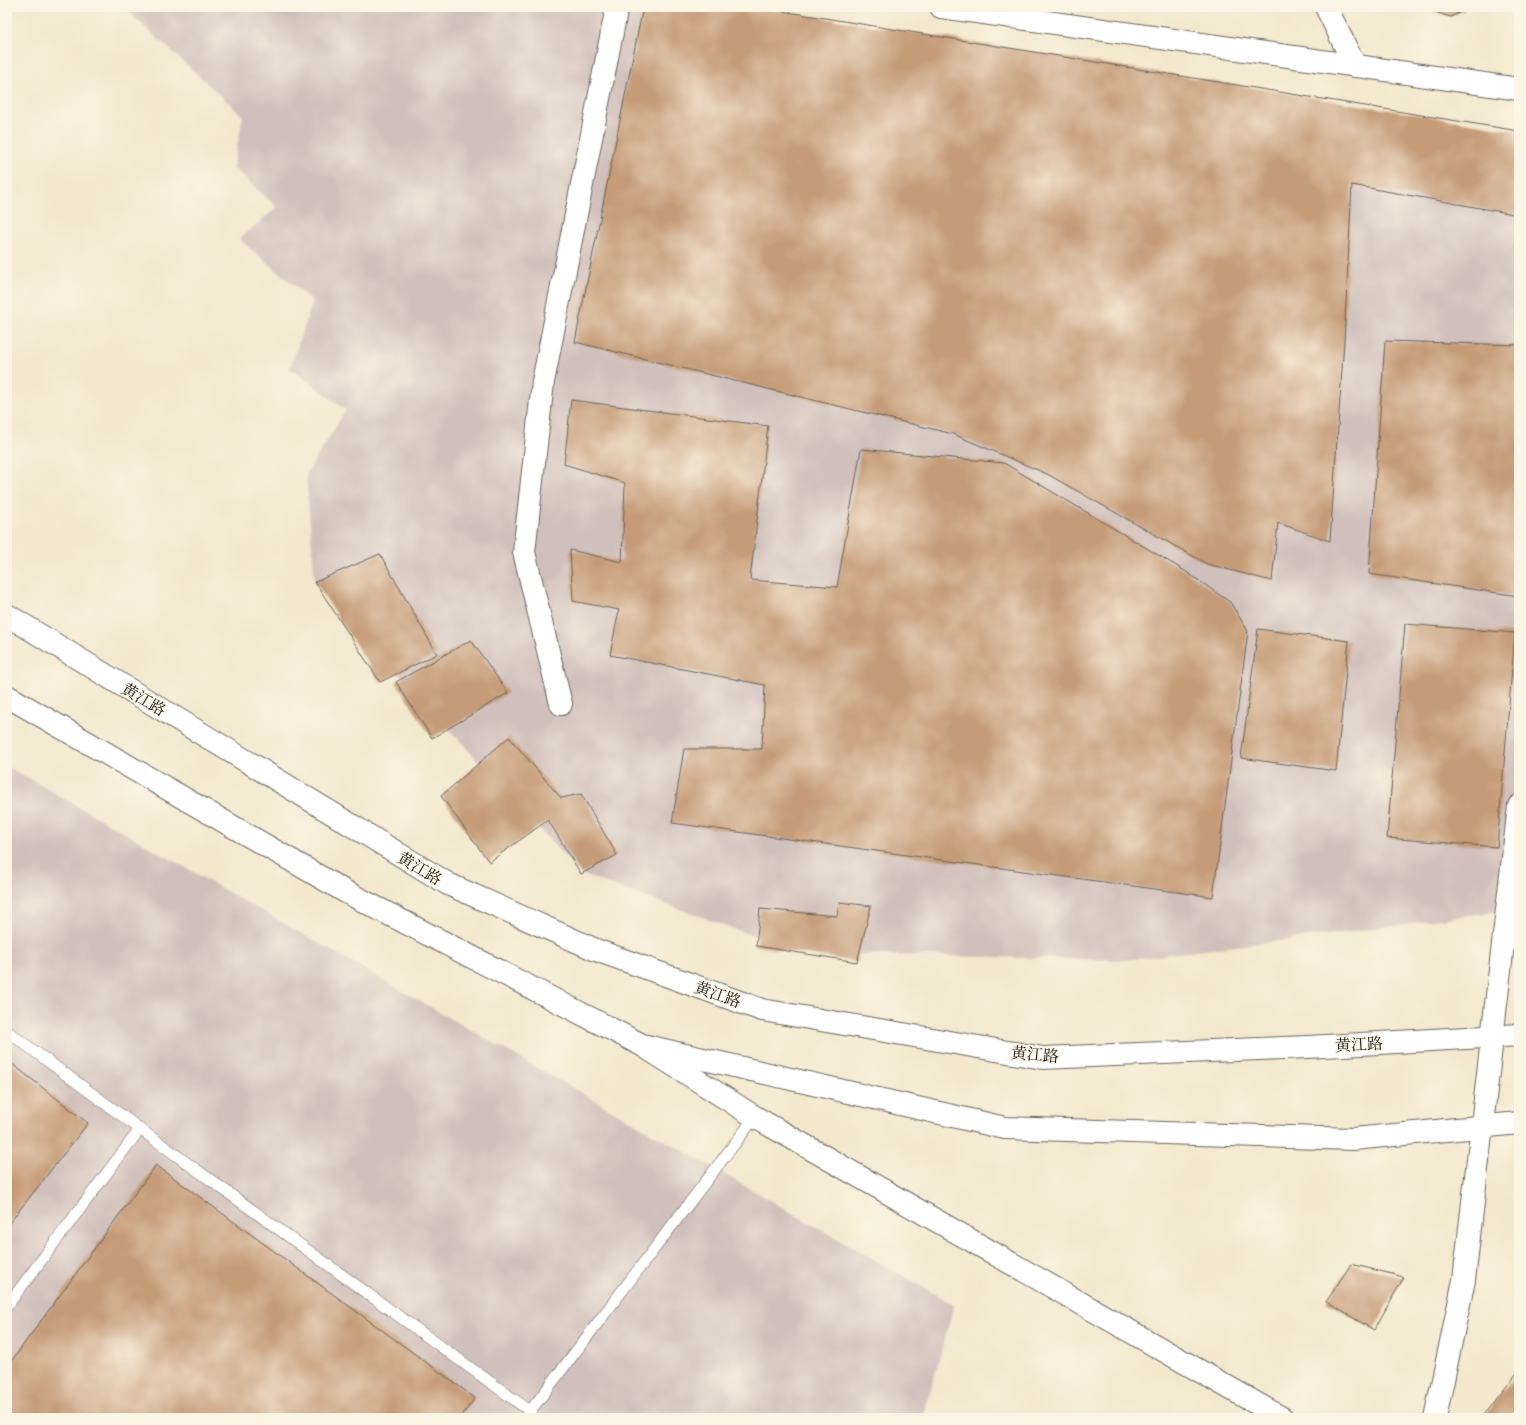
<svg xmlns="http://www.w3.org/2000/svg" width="1526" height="1425" viewBox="0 0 1526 1425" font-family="'IM FELL DW Pica','Noto Serif SC',serif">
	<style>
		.industrial { fill: #d0c0bb }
		.building { fill: #c69c78 }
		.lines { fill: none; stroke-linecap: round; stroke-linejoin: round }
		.service-casing { stroke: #67635a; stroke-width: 12 }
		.minor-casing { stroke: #67635a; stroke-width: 24 }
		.tertiary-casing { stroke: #67635a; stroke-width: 24 }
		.primary-casing { stroke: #67635a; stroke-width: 24 }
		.service { stroke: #fff; stroke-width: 11 }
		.minor { stroke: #fff; stroke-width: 22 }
		.tertiary { stroke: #fff; stroke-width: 22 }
		.primary { stroke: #fff; stroke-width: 22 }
		.labels { text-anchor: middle; stroke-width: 3.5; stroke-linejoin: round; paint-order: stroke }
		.street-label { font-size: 16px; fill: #1c1c1c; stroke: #fcf5e5 }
	</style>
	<rect width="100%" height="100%" fill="#fcf5e5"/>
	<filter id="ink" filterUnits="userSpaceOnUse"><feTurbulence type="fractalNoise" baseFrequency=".025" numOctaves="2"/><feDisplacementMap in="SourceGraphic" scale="8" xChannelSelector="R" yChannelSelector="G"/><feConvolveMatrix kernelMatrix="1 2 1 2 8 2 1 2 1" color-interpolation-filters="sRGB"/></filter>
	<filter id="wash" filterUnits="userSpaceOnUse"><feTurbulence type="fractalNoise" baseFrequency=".012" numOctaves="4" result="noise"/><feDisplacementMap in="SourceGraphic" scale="16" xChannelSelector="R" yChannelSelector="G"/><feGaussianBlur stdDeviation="0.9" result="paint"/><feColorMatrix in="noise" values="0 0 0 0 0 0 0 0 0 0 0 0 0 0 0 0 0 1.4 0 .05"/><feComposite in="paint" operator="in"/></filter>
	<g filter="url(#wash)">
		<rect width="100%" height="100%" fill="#f3e8cd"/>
		<!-- industrial -->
		<g class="industrial">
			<path d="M123,7H751L1519,134V908L1342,933L1123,960L802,953L581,874L315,582L306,474L346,410L290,368L313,301L239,239L277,207L233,168L243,116Z"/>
			<path d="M7,766L954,1305L923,1418H7Z"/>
		</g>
		<g id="blocks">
			<!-- building -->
			<g class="building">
				<path d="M643,7H757L1519,131V215L1352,185L1344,341L1330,541L1278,523L1272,581L1207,564L1047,474L953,434L575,342Z"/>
				<path d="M1418,7H1466V9L1451,17Z"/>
				<path d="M1385,341L1519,345V596L1369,574Z"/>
				<path d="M571,400L768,426L750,580L837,587L861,449L1004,463L1185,571L1230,602L1248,631L1213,897L672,823L684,749H762L765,685L610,655L619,610L573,601L570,550L622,562L625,483L564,464Z"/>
				<path d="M380,554L437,654L380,682L315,582Z"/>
				<path d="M1405,624L1515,633L1497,847L1387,838Z"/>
				<path d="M1258,629L1349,641L1336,771L1241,758Z"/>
				<path d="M471,640L508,693L432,738L396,682Z"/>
				<path d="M509,737L561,798L581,794L617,855L581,874L548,820L489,862L441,796Z"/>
				<path d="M839,902L871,906L857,962L756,946L760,909L837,916Z"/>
				<path d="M7,1060L88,1123L7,1226Z"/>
				<path d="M156,1165L475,1398L460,1418H7V1367Z"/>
				<path d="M1351,1264L1404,1277L1374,1330L1326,1302Z"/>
				<path d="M1517,1373L1519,1375V1418H1482Z"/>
			</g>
		</g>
	</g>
	<g filter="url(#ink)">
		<use href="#blocks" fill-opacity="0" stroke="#67635a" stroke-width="1"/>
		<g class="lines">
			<!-- service casing -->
			<g class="service-casing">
				<g id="service">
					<path d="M7,1031L140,1129L530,1411"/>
					<path d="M7,1306L140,1129"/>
					<path d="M525,1418L755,1117"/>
				</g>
			</g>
			<!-- minor casing -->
			<g class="minor-casing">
				<g id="minor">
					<path d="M1326,7L1355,66"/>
					<path d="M561,704L524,552L543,382L617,7"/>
				</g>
			</g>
			<!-- tertiary casing -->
			<g class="tertiary-casing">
				<g id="tertiary">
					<path d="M941,7L1519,89"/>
					<path d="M645,1047L755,1117L1282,1418"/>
					<path d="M1435,1418L1464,1280L1519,806"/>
				</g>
			</g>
			<!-- primary casing -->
			<g class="primary-casing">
				<g id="primary">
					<path d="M7,615L448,884L596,950L762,1010L1043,1058L1308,1047L1519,1035"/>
					<path d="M7,696L346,892L642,1045L1005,1128L1353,1139L1519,1123"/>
				</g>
			</g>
			<!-- service -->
			<use href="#service" class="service"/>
			<!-- minor -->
			<use href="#minor" class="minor"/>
			<!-- tertiary -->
			<use href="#tertiary" class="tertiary"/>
			<!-- primary -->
			<use href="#primary" class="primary"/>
		</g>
	</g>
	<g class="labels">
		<!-- street labels -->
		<g class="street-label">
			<text transform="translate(144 699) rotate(31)" y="6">黄江路</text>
			<text transform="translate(420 868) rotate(31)" y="6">黄江路</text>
			<text transform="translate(718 994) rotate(20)" y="6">黄江路</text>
			<text transform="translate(1359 1044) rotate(-3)" y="6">黄江路</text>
			<text transform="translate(1035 1054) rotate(5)" y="6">黄江路</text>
		</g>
	</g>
	<!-- margin -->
	<rect width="1526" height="1425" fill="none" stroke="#fcf5e5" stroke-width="24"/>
</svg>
